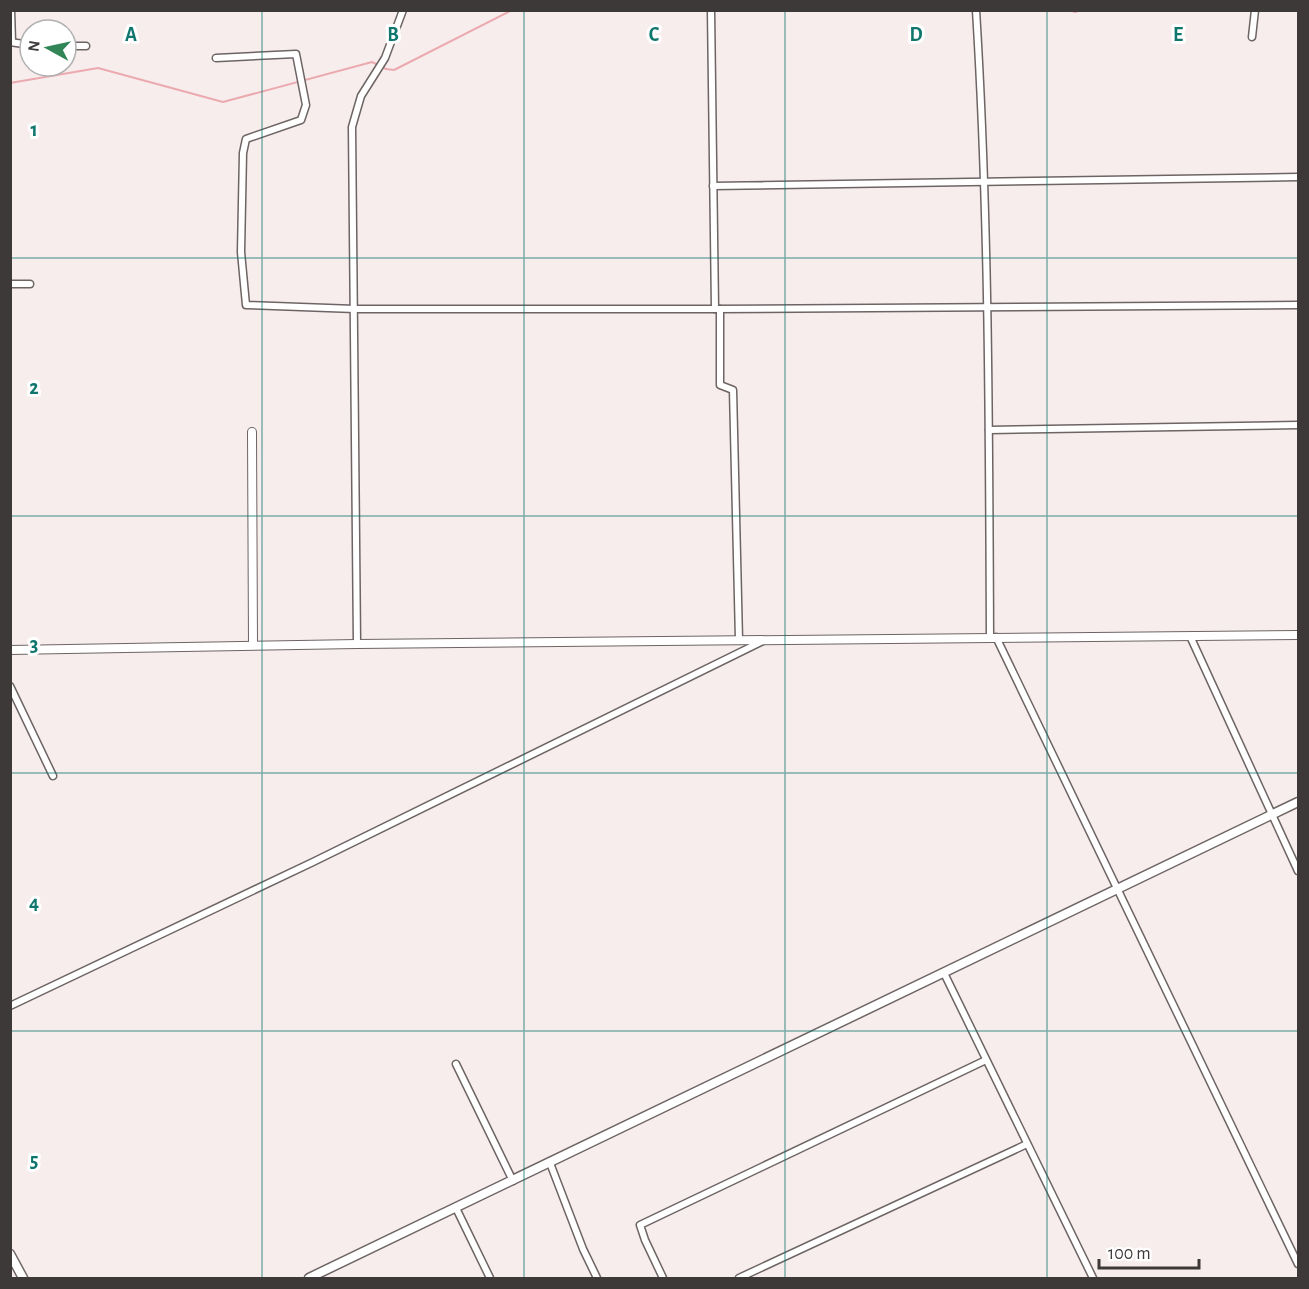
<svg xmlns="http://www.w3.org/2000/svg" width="1309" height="1289" viewBox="0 0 1309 1289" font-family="'Alegreya Sans',sans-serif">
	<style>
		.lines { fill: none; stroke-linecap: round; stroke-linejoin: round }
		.stream { stroke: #ebaaaf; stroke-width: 2 }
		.minor-casing { stroke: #6d6464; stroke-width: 9 }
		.tertiary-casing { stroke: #6d6464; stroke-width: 10 }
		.secondary-casing { stroke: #6d6464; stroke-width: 11 }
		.minor { stroke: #fff; stroke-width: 6 }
		.tertiary { stroke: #fff; stroke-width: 8 }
		.secondary { stroke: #fff; stroke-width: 8 }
		.grid { fill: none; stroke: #0f766e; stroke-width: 1.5; stroke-opacity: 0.55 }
		.grid-label { font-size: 20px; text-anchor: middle; font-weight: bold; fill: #0f766e; stroke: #fff; stroke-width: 6; stroke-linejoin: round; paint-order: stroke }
	</style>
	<rect width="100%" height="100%" fill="#f8eded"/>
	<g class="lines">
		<!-- stream -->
		<g class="stream">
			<path d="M1067,10L1076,12L1078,10"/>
			<path d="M10,83L98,68L223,102L372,62L386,69L394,70L512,10"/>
		</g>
		<!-- minor casing -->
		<g class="minor-casing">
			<g id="minor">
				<path d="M11,10L12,42"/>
				<path d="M711,10L715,309"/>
				<path d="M976,10C989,219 989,428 990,637"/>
				<path d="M1252,37L1255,10"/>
				<path d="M10,42L30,45"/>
				<path d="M66,46H86"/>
				<path d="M216,58L296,54L306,105L301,120L246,139L243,153L241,252L246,305L355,309H715L1298,305"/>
				<path d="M713,186L1298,177"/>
				<path d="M10,284H30"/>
				<path d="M720,309V385L733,390L739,640"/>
				<path d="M989,430L1298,425"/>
				<path d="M1190,636L1298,871"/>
				<path d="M996,637L1298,1264"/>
				<path d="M357,644L352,127L361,96L385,58L403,10"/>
				<path d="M10,686L53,776"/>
				<path d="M944,973L1093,1278"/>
				<path d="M10,1006L313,862L765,640"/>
				<path d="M456,1064L513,1181"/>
				<path d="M550,1163L583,1249L597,1278"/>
				<path d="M456,1208L490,1278"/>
				<path d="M663,1278L645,1240L640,1225L986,1060"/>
				<path d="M739,1278L1027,1144"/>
			</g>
		</g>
		<!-- tertiary casing -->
		<g class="tertiary-casing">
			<g id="tertiary">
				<path d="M252,432L253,645"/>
				<path d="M10,650L357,644L1298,635"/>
			</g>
		</g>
		<!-- secondary casing -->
		<g class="secondary-casing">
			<g id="secondary">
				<path d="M10,1254L23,1278"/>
				<path d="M309,1278L1298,802"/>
			</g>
		</g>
		<!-- minor -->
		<use href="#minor" class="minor"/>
		<!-- tertiary -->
		<use href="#tertiary" class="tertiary"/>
		<!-- secondary -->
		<use href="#secondary" class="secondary"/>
	</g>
	<!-- grid -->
	<path class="grid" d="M262,10V1278M524,10V1278M785,10V1278M1047,10V1278M10,258H1298M10,516H1298M10,773H1298M10,1031H1298"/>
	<g class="grid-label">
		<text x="131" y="41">A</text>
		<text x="393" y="41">B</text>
		<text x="654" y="41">C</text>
		<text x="916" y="41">D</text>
		<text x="1178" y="41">E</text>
		<text x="34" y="136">1</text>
		<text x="34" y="394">2</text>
		<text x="34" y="651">3</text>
		<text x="34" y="909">4</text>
		<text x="34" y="1167">5</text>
	</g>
	<!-- border -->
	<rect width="1309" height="1289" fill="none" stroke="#3d3939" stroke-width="24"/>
	<!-- north arrow -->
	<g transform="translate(48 48) rotate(278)"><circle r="28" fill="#ffffff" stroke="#b1b0b0" stroke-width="1.5"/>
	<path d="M0-4.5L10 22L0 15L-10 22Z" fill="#328557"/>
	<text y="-9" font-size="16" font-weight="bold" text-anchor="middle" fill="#3d3939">N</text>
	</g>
	<!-- scale -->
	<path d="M1099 1259v9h100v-9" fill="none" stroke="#3d3939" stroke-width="3"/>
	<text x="1108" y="1259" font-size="18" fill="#3d3939" stroke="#ffffff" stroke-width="4.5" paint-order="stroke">100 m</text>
</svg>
